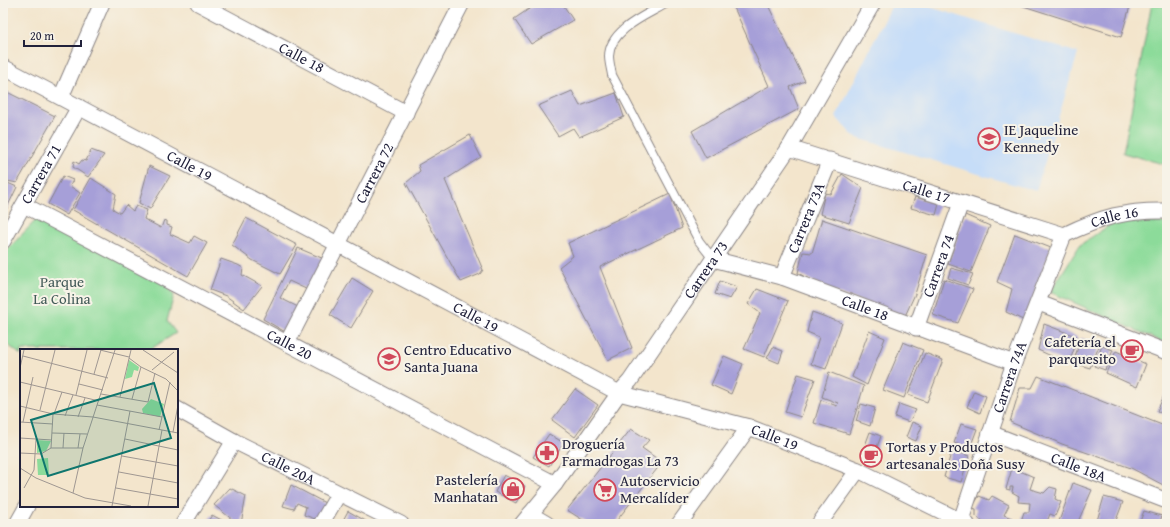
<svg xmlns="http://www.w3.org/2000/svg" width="1170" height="527" viewBox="0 0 1170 527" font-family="'Gentium Book Plus',serif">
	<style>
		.built { fill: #c6ddf8 }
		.green { fill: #8cdb9a; stroke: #577e6a }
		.building { fill: #a69fd8 }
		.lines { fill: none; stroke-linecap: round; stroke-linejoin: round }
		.lane-casing { stroke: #8a8484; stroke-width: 10 }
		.street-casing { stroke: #8a8484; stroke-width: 17 }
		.lane { stroke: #fff; stroke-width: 8 }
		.street { stroke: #fff; stroke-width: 15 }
		.labels { text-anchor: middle; stroke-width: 4; stroke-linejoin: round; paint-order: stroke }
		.street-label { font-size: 15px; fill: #22223b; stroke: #f7f3e8 }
		.poi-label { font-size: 15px; fill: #22223b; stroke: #f7f3e8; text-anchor: start }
		.park-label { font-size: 15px; fill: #425a58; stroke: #f7f3e8 }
		.inset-road { fill: none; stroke: #9f9792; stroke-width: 1 }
		.view { fill: #0f766e; fill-opacity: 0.15; stroke: #0f766e; stroke-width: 2 }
		.inset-edge { fill: none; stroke: #22223b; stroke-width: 2 }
	</style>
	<rect width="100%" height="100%" fill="#f7f3e8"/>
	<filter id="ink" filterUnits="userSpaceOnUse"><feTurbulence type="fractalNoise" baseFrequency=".025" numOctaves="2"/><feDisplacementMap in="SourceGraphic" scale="8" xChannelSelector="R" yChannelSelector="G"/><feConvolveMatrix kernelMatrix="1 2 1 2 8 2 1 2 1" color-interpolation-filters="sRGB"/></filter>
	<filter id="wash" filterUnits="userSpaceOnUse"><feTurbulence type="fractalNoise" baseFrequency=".012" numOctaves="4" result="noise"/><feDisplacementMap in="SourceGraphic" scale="16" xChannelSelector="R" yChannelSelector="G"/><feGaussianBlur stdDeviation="0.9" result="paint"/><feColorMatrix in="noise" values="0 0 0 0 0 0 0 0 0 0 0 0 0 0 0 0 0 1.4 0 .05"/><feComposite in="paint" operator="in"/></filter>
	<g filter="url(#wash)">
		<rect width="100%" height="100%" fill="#f3e5cc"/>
		<!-- built -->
		<path class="built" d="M893,3H917L1078,53L1036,191L854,137L836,117Z"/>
		<!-- green -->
		<g class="green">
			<path d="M1152,3L1167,6V165L1123,153Z"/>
			<path d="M42,214L157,274L174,295L167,321L176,333L149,350H21V355L3,341V254Z"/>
			<path d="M1114,222L1167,223V344L1050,292L1080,245Z"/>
		</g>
		<g id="blocks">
			<!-- building -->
			<g class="building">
				<path d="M538,3H562L573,20L531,44L514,19Z"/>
				<path d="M732,3H767L805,81L790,87L799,109L706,158L692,131L769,86Z"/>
				<path d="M1014,3H1131L1121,37Z"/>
				<path d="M3,90L55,116L17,183L3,180Z"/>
				<path d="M572,91L580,106L616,93L624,117L579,137L573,128L558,136L538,106Z"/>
				<path d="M470,135L481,157L445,180L483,270L480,274L461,282L406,183L420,171L418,165Z"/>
				<path d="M91,150L104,155L88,177L73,167L74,161L79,164L82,160L86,161Z"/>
				<path d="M149,166L170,176L150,209L139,203Z"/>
				<path d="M842,174L863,188L849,223L820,214L825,193L831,194Z"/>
				<path d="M63,176L73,180L70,186L80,193L67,215L48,204Z"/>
				<path d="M91,178L116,194L113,209L120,213L126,205L133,211L136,206L147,210L144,219L161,228L164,220L167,221V225L172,227L170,234L190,243L194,236L207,243L188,276L73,210Z"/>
				<path d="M3,181L17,187L3,216Z"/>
				<path d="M670,194L682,228L600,267L632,348L608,360L559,267L573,256L568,243Z"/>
				<path d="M915,197L939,204L936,215L911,208Z"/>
				<path d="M965,215L990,226L971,272L948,264Z"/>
				<path d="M246,218L297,245L280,274L252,260L232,245Z"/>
				<path d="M822,219L927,255L915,294L905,316L828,290L798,273L803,252L812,253Z"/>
				<path d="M1015,234L1051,248L1025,321L1006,312L1012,289L997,282Z"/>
				<path d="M298,248L324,259L308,290L289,281L280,298L300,308L287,333L263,319Z"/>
				<path d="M221,259L238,265L243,268L242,275L262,286L244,309L226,296L210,290Z"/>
				<path d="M951,268L973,274L968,285L948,278Z"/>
				<path d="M352,278L373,291L351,328L330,315Z"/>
				<path d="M944,279L973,289L958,323L933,315Z"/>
				<path d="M720,281L737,287L730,299L715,294Z"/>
				<path d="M757,289L788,301L764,357L744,349L760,313L748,304Z"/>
				<path d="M812,312L842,323L826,369L811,364L819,337L807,332Z"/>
				<path d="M1044,324L1078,337L1069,364L1038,350Z"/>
				<path d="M869,331L885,338L867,385L852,377Z"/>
				<path d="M1081,338L1100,344L1090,368L1073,363Z"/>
				<path d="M903,342L923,350L904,398L883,390Z"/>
				<path d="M1102,346L1113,350L1105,370L1094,366Z"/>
				<path d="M773,347L783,351L779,363L767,358Z"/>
				<path d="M1116,351L1146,364L1137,387L1106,373Z"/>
				<path d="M925,353L943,360L927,402L908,395Z"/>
				<path d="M724,356L743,364L731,394L711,385Z"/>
				<path d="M829,372L864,386L849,434L814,423L821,400L837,406L838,403L822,397Z"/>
				<path d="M798,374L815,379L801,417L785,412Z"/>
				<path d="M1038,376L1167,427V487L1131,468L1062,444L1010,422L1020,388H1032Z"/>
				<path d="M575,389L598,405L575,437L552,420Z"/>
				<path d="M1167,389V416L1157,411Z"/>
				<path d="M974,391L986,396L980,413L967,407Z"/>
				<path d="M861,404L875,408L870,426L856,421Z"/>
				<path d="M899,404L916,410L909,422L895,417Z"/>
				<path d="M912,422L922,426L916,441L906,437Z"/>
				<path d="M961,424L977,429L970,448L954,443Z"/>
				<path d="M631,429L649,440L642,448L656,458L660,465L614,524H589L567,510Z"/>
				<path d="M870,432L881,436L874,455L863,451Z"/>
				<path d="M549,434L564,443L549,466L533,457Z"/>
				<path d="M952,450L969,456L961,482L944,477Z"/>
				<path d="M1013,465L1016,467L1015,469L1034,477L1030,489L1044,493L1050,487L1057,489L1055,499L1061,502L1055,516L1050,514L1046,524H1026L1022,518L1024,512H1029L1030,503L1018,502L1019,496L1012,492L1013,487H1010V490L1006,489Z"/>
				<path d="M504,475L525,486L516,503L495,492Z"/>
				<path d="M1073,483L1092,490L1077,524H1058Z"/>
				<path d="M291,485L327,504L318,520L304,515L306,507L297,503L294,509L283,506Z"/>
				<path d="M230,488L246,496L241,524H238L214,505Z"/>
				<path d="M979,496L989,500L992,496L1009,505L1004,515L1014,519L1011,524H985L976,516V509L972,508Z"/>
				<path d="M1104,497L1123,502L1115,523L1109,522L1108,524H1096Z"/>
				<path d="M348,511L371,524H341Z"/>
				<path d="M1144,511L1162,516L1159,524H1139Z"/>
				<path d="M212,515L229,524H206Z"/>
			</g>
		</g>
	</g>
	<g filter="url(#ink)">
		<use href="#blocks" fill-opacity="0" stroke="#8a8484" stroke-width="1"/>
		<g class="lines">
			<!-- lane casing -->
			<g class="lane-casing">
				<path id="lane" d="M667,3C647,15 610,29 609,56C609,62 611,69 612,75L699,241L713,259"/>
			</g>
			<!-- street casing -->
			<g class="street-casing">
				<g id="street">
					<path id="s1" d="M198,3L406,113"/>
					<path id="s2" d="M3,67L619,393L749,427L858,470L967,524"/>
					<path d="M61,97L102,3"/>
					<path id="s3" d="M789,148L1064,235"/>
					<path id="s4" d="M24,205L555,484"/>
					<path id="s5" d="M1064,235C1102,217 1125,210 1167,211"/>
					<path id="s6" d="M3,241L79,107"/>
					<path id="s7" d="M713,259L782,277L1014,363"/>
					<path id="s8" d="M782,277L830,160"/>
					<path d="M1039,303L1167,352"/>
					<path id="s9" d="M916,328L961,203"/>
					<path id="s10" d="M287,343L462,3"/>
					<path id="s11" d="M177,409L234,441L401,524"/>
					<path id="s12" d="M990,433L1167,501"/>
					<path d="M530,514L547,524"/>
					<path id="s13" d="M961,520L1014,363L1064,235"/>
					<path d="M17,524L27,506"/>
					<path d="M183,524L234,441"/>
					<path d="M321,524L338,495"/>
					<path id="s14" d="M522,524L555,484L619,393L630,381L789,148L873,3"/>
					<path d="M679,524L749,427"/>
					<path d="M819,524L858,470"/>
				</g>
			</g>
			<!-- lane -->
			<use href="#lane" class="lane"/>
			<!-- street -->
			<use href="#street" class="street"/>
		</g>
	</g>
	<!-- icons -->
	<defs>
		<g id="school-ring" transform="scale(1.15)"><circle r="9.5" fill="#f7f3e8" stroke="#d1495b" stroke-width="1.5"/><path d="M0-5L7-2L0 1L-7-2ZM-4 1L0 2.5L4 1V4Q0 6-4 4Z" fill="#d1495b"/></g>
		<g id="cafe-ring" transform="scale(1.15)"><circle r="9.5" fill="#f7f3e8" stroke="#d1495b" stroke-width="1.5"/><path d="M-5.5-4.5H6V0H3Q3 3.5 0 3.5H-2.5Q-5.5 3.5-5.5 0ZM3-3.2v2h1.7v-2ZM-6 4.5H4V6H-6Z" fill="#d1495b"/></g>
		<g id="pharmacy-ring" transform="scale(1.15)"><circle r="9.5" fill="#f7f3e8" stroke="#d1495b" stroke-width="1.5"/><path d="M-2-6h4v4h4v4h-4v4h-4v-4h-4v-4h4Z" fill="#d1495b"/></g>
		<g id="shop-ring" transform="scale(1.15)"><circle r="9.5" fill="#f7f3e8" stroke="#d1495b" stroke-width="1.5"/><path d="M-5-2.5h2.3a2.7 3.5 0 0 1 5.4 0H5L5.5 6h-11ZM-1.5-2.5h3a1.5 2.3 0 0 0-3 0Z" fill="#d1495b"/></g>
		<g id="supermarket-ring" transform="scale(1.15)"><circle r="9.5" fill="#f7f3e8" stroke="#d1495b" stroke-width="1.5"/><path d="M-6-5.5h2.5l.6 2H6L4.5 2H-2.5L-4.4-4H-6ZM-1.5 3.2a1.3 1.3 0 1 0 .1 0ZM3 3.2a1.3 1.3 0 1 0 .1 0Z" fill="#d1495b"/></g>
	</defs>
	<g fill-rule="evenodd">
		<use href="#school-ring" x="989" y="139"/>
		<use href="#cafe-ring" x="1132" y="351"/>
		<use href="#school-ring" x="389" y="359"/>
		<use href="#pharmacy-ring" x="547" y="453"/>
		<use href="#cafe-ring" x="871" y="456"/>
		<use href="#shop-ring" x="513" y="489"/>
		<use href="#supermarket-ring" x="605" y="490"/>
	</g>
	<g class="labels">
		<!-- street labels -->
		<g class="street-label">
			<text dy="5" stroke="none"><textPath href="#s1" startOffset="117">Calle 18</textPath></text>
			<text dy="5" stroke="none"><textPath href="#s2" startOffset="211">Calle 19</textPath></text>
			<text dy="5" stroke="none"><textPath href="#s10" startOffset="191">Carrera 72</textPath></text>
			<text dy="5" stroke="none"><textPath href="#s6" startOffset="77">Carrera 71</textPath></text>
			<text dy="5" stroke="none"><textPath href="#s3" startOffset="144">Calle 17</textPath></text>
			<text dy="5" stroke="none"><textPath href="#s8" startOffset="64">Carrera 73A</textPath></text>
			<text dy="5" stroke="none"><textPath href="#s5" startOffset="54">Calle 16</textPath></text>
			<text dy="5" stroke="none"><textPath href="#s9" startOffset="66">Carrera 74</textPath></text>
			<text dy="5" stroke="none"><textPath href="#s14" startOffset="314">Carrera 73</textPath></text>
			<text dy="5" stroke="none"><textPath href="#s7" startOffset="160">Calle 18</textPath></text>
			<text dy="5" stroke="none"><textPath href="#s2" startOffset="535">Calle 19</textPath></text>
			<text dy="5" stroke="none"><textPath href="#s4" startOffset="300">Calle 20</textPath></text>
			<text dy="5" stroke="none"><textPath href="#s13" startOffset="151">Carrera 74A</textPath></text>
			<text dy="5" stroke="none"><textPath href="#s2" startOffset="859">Calle 19</textPath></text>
			<text dy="5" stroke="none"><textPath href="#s12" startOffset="95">Calle 18A</textPath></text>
			<text dy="5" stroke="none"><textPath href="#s11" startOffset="126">Calle 20A</textPath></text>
		</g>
		<!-- poi labels -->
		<g class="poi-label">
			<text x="1004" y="135">IE Jaqueline<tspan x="1004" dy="17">Kennedy</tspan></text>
			<text x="1116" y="347" text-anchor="end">Cafetería el<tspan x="1116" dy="17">parquesito</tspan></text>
			<text x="404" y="355">Centro Educativo<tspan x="404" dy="17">Santa Juana</tspan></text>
			<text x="562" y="449">Droguería<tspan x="562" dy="17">Farmadrogas La 73</tspan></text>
			<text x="886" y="452">Tortas y Productos<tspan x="886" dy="17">artesanales Doña Susy</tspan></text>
			<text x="498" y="485" text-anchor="end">Pastelería<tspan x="498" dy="17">Manhatan</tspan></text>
			<text x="620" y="486">Autoservicio<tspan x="620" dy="17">Mercalíder</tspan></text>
		</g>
		<!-- park labels -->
		<g class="park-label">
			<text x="62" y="287">Parque<tspan x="62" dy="17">La Colina</tspan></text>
		</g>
	</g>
	<!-- overview -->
	<g transform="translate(20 349)">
		<rect width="158" height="158" fill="#f3e5cc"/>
		<path d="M109,11L119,18L118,22L114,21L112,28L105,30ZM131,50L144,55L140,68L123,64L122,60ZM17,91L31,92L26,102L17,104ZM28,109L29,126H18L17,110Z" fill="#8cdb9a"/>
		<path class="inset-road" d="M80,1L109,8M123,1L158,24M3,7L88,29M109,9L121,18L146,30L158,42M0,19L4,1M132,21L154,3M74,25L81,1M0,33L79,52M59,35L83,41M81,45L128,53L135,24M56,46L67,1M100,48L111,1M112,50L121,18M77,56L142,68M0,57L33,65L73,68L158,84M20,61L35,1M34,65L42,43M45,67L53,46M58,68L65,49M0,73L33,75M3,73L13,28M139,81L150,33M153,83L158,56M32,84L67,85M0,89L32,91M105,90L158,101M31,99L33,65M31,99H63M43,99L44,84M58,99L60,85M0,104L21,105L31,99M102,107L158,117M0,119L16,129L65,149L111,157M99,123L158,134M4,139L14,121L16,90M96,139L158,150M53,144L63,99L95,1M92,157L110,62M128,157L142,81"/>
		<path class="view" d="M134,34L151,89L28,127L11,71Z"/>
		<rect width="158" height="158" class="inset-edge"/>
	</g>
	<!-- margin -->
	<rect width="1170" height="527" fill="none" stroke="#f7f3e8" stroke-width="16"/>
	<!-- scale -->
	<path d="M24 40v6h57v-6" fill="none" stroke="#22223b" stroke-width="2"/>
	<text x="30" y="40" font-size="12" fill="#22223b" stroke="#f7f3e8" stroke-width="3" paint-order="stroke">20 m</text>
</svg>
